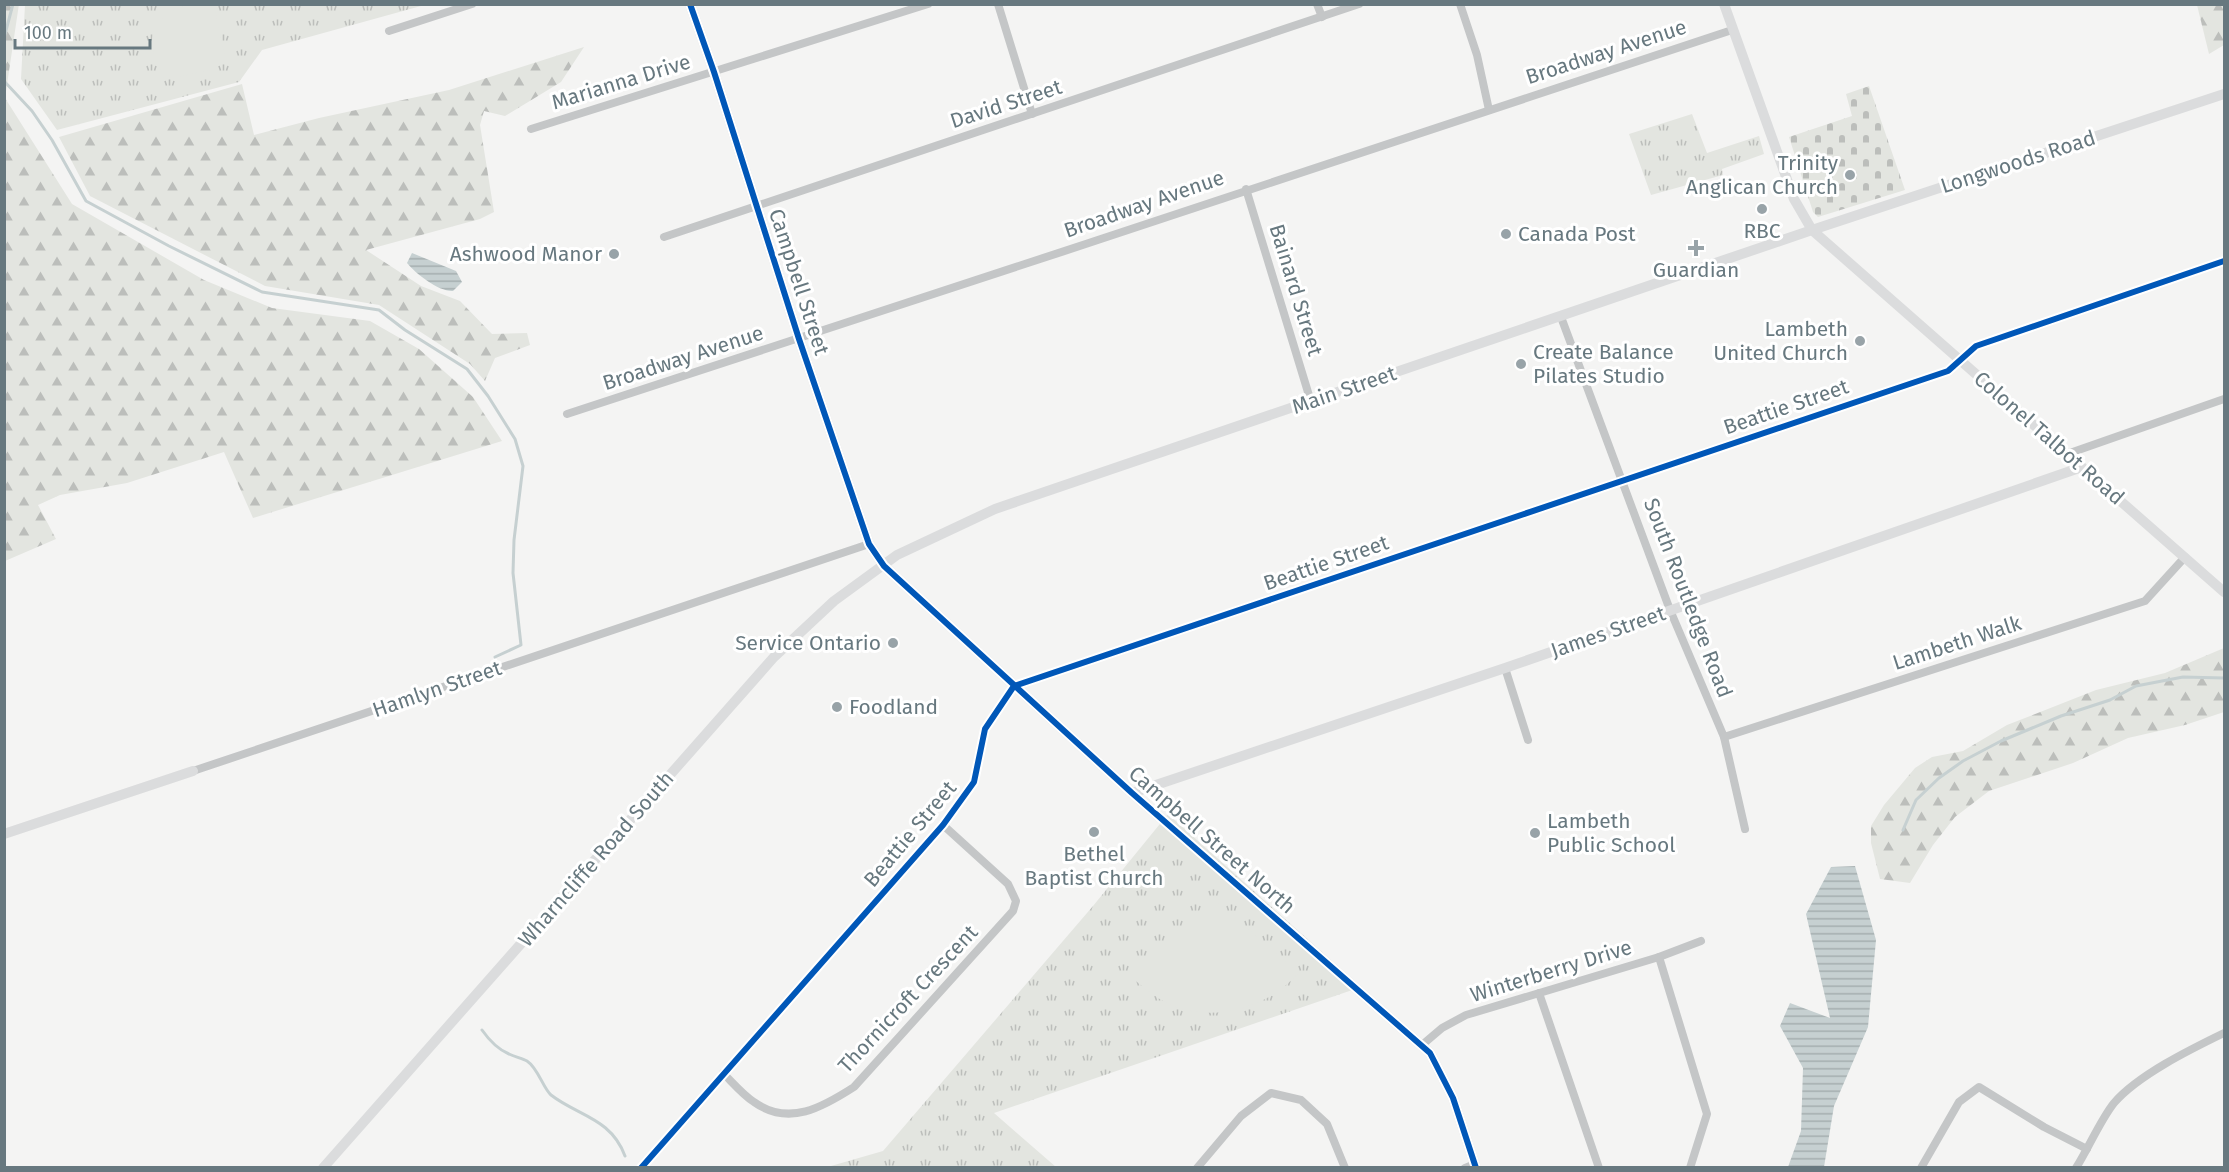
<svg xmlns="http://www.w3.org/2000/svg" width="2229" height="1172" viewBox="0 0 2229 1172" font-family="'Fira Sans',sans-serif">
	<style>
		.grass { fill: url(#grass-tufts) }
		.forest { fill: url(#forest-firs) }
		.cemetery { fill: url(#cemetery-stones) }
		.garden { fill: #e3e5e0 }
		.water { fill: url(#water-rules) }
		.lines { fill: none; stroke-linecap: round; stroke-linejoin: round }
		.stream { stroke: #c6d0d1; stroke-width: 3 }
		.street { stroke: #c4c6c7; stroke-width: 8 }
		.secondary { stroke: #dbdcdd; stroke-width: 10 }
		.cycleway-casing { stroke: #fff; stroke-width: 10 }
		.cycleway { stroke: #0057b8; stroke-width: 6 }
		.poi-dot { fill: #98a3a8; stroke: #fff; stroke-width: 2 }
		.labels { text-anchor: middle; stroke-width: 6; stroke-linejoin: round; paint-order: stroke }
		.street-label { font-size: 21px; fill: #67787f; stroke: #fff }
		.poi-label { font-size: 21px; fill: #67787f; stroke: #fff; text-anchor: end }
	</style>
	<defs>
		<pattern id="grass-tufts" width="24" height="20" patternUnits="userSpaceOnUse" patternTransform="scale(1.5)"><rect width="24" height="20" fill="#e3e5e0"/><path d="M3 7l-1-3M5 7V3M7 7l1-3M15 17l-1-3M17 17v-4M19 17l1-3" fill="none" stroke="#bcbebb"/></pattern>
		<pattern id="forest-firs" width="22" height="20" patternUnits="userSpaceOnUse" patternTransform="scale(1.5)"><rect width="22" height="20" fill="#e3e5e0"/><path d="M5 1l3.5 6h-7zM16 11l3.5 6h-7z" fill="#bcbebb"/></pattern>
		<pattern id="cemetery-stones" width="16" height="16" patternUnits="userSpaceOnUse" patternTransform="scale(1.5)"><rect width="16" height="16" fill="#e3e5e0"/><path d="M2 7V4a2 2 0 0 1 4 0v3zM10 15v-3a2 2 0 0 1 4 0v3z" fill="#bcbebb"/></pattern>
		<pattern id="water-rules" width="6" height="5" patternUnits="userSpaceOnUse" patternTransform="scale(1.5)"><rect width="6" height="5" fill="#c6d0d1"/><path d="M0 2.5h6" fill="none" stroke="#a5aeaf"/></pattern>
	</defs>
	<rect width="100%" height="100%" fill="#f4f4f3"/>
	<!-- grass -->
	<g class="grass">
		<path d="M421,4V6L262,50L239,82L57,130L21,79L25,5Z"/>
		<path d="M1692,114L1707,153L1759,136L1764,154L1722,169L1723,175L1651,195L1629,134Z"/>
		<path d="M1168,814L1361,987L994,1113L1056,1167L824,1168L883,1151L1093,906Z"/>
	</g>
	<!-- forest -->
	<g class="forest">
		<path d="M19,4L5,98L72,204L204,280L272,308L370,321L419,349L473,397L502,441L253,518L224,452L127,483L60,495L38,505L56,539L5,561L4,5Z"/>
		<path d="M2197,5H2224V45L2209,54Z"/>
		<path d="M584,47L561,82L505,116L484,111L480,125L494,212L480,219L366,250L421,286L460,301L492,334L527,333L530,345L495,358L485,381L470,364L379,305L265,286L90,196L59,137L242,84L254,135L319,118L449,90Z"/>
		<path d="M2224,648V712L2185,725L2128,738L2073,763L1989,791L1955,817L1933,845L1910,883L1880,879L1871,843V826L1884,805L1915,768L1932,757L1963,751L2007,725L2096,690L2165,673Z"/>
	</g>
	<!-- cemetery -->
	<path class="cemetery" d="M1869,86L1905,190L1818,217L1813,212L1789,137L1852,116L1846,94Z"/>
	<!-- garden -->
	<g class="garden">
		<path d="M185,5H214L225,57L215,69L164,80C162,72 158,65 155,57C145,31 162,14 185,5Z"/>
		<path d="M1212,898L1299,973C1291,980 1283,989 1274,994C1239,1015 1194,1021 1158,998C1149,992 1141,985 1132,978Z"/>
	</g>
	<!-- water -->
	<g class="water">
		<path d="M412,253L456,271L462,282L453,291C439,292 416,274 407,263Z"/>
		<path d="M1855,866L1876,940L1868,1027L1834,1106L1824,1167H1788L1801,1131L1803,1068L1780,1026L1790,1003L1830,1018L1806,914L1831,867Z"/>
	</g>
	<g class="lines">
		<!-- stream -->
		<g class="stream">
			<path d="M4,38L13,4"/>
			<path d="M4,81L32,111L52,140L86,201L169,246L262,292L379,310L405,330L467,369L488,396L515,439L523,466L514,540L513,573L521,645L495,657"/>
			<path d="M1903,830L1916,800L1939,778L1963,761L2001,741L2061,716L2110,700L2136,686L2183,677L2224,678"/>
			<path d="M482,1030C489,1040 497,1049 509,1054C515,1057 522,1058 527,1061C538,1068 543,1088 551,1095C578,1116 611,1118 625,1156"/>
		</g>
		<!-- street -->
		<g class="street">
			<path d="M998,4L1032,114"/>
			<path d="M1317,4L1322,17"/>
			<path d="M1460,4L1477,55L1489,110"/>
			<path d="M389,31L472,4"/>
			<path d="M531,129L928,4"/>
			<path d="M1246,189L1311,402"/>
			<path d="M664,237L1359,4"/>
			<path d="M1561,317L1670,610L1724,737L1745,829"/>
			<path d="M567,414C956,289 1344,157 1732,30"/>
			<path d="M2067,454L2224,399"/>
			<path d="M1505,668L1528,740"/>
			<path d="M1724,737L2145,601L2185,557"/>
			<path d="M193,771L869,544"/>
			<path d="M1659,957L1701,941"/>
			<path d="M1539,993L1599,1168"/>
			<path d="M1422,1045L1442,1028L1466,1015L1659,957L1707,1114L1690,1168"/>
			<path d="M723,1073C733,1083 743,1095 754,1102C789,1127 823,1107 854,1087L1013,911L1016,901L1008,884L943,825"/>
			<path d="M641,1168L943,825L974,782L985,729L1014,686L1948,371L1976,346L2224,261"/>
			<path d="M1197,1168L1241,1116L1271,1093L1301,1100L1327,1124L1345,1168"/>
			<path d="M1465,1168L1475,1164"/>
			<path d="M1921,1168L1959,1102L1979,1087L2044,1127L2087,1149"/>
			<path d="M2076,1168C2088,1149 2101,1119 2114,1103C2138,1075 2191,1049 2224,1033"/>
		</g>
		<!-- secondary -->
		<g class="secondary">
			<path d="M690,4L714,72L799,339L869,544L884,566L1132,793L1430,1053L1453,1098L1476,1168"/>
			<path d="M1724,4L1794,199L1812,230L2224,592"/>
			<path d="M1132,793L1505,668L2082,467"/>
			<path d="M4,834L193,771"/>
			<path d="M323,1168L774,657L834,601L897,555L995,509L1812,230L2224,94"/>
		</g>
		<!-- cycleway casing -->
		<g class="cycleway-casing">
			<g id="cycleway">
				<path d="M690,4L714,72L799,339L869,544L884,566L1132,793L1430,1053L1453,1098L1476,1168"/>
				<path d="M641,1168L943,825L974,782L985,729L1014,686L1948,371L1976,346L2224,261"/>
			</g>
		</g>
		<!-- cycleway -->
		<use href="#cycleway" class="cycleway"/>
	</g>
	<!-- markers -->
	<g class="poi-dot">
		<circle cx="1850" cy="175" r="6"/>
		<circle cx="1762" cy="209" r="6"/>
		<circle cx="1506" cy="234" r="6"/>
		<path d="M1693 239h6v6h6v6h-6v6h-6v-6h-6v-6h6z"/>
		<circle cx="614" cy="254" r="6"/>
		<circle cx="1860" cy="341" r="6"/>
		<circle cx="1521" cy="364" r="6"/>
		<circle cx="893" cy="643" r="6"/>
		<circle cx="837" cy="707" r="6"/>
		<circle cx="1094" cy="832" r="6"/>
		<circle cx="1535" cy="833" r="6"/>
	</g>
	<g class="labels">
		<!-- street labels -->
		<g class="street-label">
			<text transform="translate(1606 52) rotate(-18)" y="7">Broadway Avenue</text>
			<text transform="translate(621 82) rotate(-17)" y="7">Marianna Drive</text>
			<text transform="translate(1006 104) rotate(-18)" y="7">David Street</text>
			<text transform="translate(2018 162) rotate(-18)" y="7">Longwoods Road</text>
			<text transform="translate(1144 204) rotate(-19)" y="7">Broadway Avenue</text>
			<text transform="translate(799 282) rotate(72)" y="7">Campbell Street</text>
			<text transform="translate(1296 290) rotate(73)" y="7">Bainard Street</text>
			<text transform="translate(683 358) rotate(-18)" y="7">Broadway Avenue</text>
			<text transform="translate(1344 390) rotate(-19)" y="7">Main Street</text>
			<text transform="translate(1786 407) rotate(-19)" y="7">Beattie Street</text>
			<text transform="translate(2049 438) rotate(41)" y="7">Colonel Talbot Road</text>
			<text transform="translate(1326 563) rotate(-19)" y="7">Beattie Street</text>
			<text transform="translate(1688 598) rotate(69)" y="7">South Routledge Road</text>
			<text transform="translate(1608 632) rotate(-19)" y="7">James Street</text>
			<text transform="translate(1957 643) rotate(-18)" y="7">Lambeth Walk</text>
			<text transform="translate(437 689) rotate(-19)" y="7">Hamlyn Street</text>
			<text transform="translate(910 834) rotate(-50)" y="7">Beattie Street</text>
			<text transform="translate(1212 840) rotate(41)" y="7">Campbell Street North</text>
			<text transform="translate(596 859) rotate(-49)" y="7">Wharncliffe Road South</text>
			<text transform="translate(1551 971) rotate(-17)" y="7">Winterberry Drive</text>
			<text transform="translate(908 999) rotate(-47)" y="7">Thornicroft Crescent</text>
		</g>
		<!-- poi labels -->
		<g class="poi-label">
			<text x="1838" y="170">Trinity<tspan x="1838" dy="24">Anglican Church</tspan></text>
			<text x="1762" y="238" text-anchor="middle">RBC</text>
			<text x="1518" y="241" text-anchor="start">Canada Post</text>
			<text x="602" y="261">Ashwood Manor</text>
			<text x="1696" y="277" text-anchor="middle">Guardian</text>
			<text x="1848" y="336">Lambeth<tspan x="1848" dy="24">United Church</tspan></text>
			<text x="1533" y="359" text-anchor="start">Create Balance<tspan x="1533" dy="24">Pilates Studio</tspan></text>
			<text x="881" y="650">Service Ontario</text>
			<text x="849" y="714" text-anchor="start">Foodland</text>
			<text x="1547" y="828" text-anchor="start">Lambeth<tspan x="1547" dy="24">Public School</tspan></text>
			<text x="1094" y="861" text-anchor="middle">Bethel<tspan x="1094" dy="24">Baptist Church</tspan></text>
		</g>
	</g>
	<!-- border -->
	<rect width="2229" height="1172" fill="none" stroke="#67787f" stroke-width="12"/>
	<!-- scale -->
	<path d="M15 39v9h135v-9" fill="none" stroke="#67787f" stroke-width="3"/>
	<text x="24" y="39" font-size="18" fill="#67787f" stroke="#ffffff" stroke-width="4.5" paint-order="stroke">100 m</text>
</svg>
